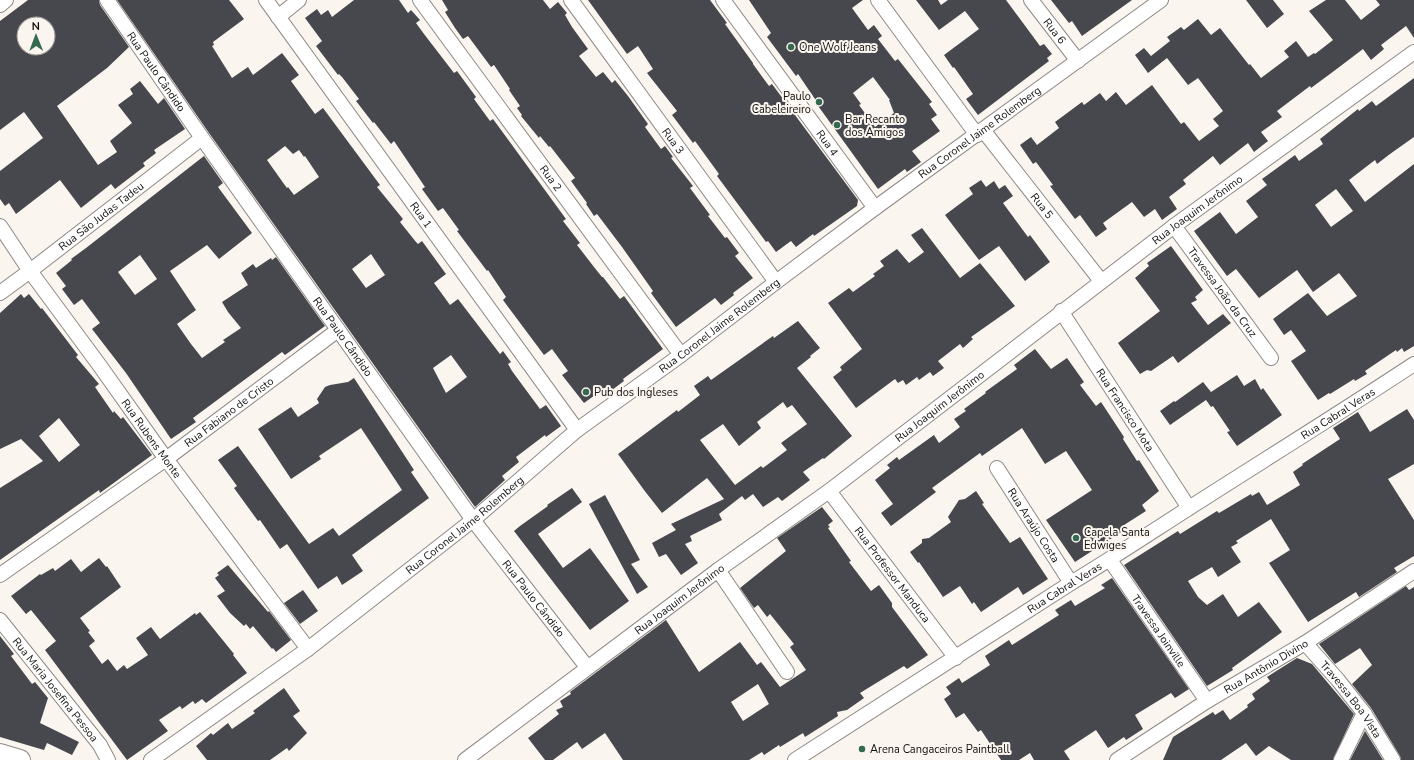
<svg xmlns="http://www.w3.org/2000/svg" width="1414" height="760" viewBox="0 0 1414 760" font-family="'Nunito Sans',sans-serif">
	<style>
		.building { fill: #47484e; fill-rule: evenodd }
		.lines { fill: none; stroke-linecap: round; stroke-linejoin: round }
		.minor-casing { stroke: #8f8a85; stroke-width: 16 }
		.secondary-casing { stroke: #8f8a85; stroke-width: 22 }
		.minor { stroke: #fff; stroke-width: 14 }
		.secondary { stroke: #fff; stroke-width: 20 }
		.poi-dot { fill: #346a50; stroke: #fbf5ef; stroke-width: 1.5 }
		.labels { text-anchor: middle; stroke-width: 4; stroke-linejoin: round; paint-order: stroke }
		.street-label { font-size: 11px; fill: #13110f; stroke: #fbf5ef }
		.poi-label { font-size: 11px; fill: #13110f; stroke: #fbf5ef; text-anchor: start }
	</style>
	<rect width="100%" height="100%" fill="#fbf5ef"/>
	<!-- building -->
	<g class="building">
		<path d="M28,0H99L100,5L129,47L107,68L57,106L98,165L117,152L110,141L132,123L118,105L133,94L130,89L140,81L158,104L164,98L185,129L154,150L156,153L143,163L145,166L115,189L111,184L81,208L60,180L16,214L9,203L5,206L0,199V171L43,138L24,112L0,130V21ZM24,24H48V48H24Z"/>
		<path d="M117,0H229L244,19L213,42L214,45L212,46L232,78L248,67L253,75L282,53L299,75L291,81L315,114L323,108L380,185L377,187L403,219L400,222L416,242L418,244L422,241L446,274L434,283L450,305L458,299L500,354L503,351L511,362L508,364L512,371L540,409L546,405L561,426L546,437L545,435L516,457L519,462L502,476L505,480L475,507L209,133ZM285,146L293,154L299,150L304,157L305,156L319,177L294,195L288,187L287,188L284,184L267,160ZM371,254L385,275L366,288L352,269ZM451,355L467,377L446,393L433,368Z"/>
		<path d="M354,0H399L408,13L411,10L420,20L416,23L424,34L454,73L457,71L476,97L474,99L490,121L493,119L566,219L563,221L580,243L577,245L594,267L602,277H603L620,299L624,296L663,349L623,379L624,381L612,390L609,385L584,403L562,375L568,371L552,349L544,355L503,300L506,297L488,270L487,271L457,231L459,230L443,208L438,211L422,189L425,187L394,141L391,144L374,122L373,123L356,101L359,99L342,77L339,74L338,75L316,46L322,41L305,18L317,9L321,15L328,10L332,17Z"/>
		<path d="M442,0H543L550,9L558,2L567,13L565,15L572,27L588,49L579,56L596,77L603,72L612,83L615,80L628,96L648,124L645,127L661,149L665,146L673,157L671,158L693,186L690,188L710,215L708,216L725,238L727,237L739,253L735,256L753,278L733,293L734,295L721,305L715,298L676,327L651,293L653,291L622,247L597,214L594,216L586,204L587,203L571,181L575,178L550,146L549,147L540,136L539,138L521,116L522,115L517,108L520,106L509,90L510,89L494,65L491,67L468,36L463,39L455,28L445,12L448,10Z"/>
		<path d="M588,0H710L727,23L725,24L753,63V64L769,86L772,84L858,200L857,206L814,236L813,234L796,247L791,241L776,252L768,241L766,242L717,176L719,174L695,141L693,143L672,115L677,111L647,73L653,69L638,46L627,54Z"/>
		<path d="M749,0H863L852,8L868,30L874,25L882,36L878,39L895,61L898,59L932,102L929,104L937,115L931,119L940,131L912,151L921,162L907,172L905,169L878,189L816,103L817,102L798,74L796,76L767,37L771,33ZM873,77L890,100H889L894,113L875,127L859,105L861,104L853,93Z"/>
		<path d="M916,0H938L941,5L948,0H1006L1040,46L1044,44L1052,54L1047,58L1049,61L978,115L966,99L973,94L954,67L953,68L944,55L979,29L965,11L939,30Z"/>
		<path d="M1051,0H1132L1082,36L1072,21L1069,23Z"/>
		<path d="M1246,0H1273L1284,14L1267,28Z"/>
		<path d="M1326,0H1345L1361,20L1380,5L1376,0H1414V38L1406,26L1381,45L1384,49L1371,60L1363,49L1334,71L1311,88L1310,86L1277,111L1282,117L1261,132L1268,141L1254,152L1248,143L1220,165L1213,156L1183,180L1186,184L1169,197L1177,209L1162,220L1155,209L1144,217L1132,202L1103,223L1107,229L1096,237L1080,215L1075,219L1050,186L1053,185L1036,162L1033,164L1020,145L1031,137L1037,145L1059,128L1055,122L1082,102L1084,105L1100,93L1106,101L1116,92L1126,105L1152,85L1181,124L1184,122L1199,141L1219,126L1213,119L1223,111L1198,78L1188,85L1167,58L1148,73L1135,55L1144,48L1151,56L1170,41L1167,37L1181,27L1184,30L1198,19L1211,35L1220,28L1249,65L1250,64L1261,78L1289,57L1284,51L1296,41L1308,57L1314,53L1315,54L1333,40L1309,11Z"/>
		<path d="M1414,78V137L1390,154L1377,164L1375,160L1349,180L1365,202L1414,164V346L1404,352L1402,348L1397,352L1396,350L1365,371L1367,374L1355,381L1354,379L1330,394L1329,393L1318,400L1291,361L1306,351L1291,330L1284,335L1273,319L1308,293L1327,316L1357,296L1339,273L1313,292L1297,270L1259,298L1236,269L1227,276L1194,231L1220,212L1236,234L1258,217L1246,201L1267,185L1262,179L1295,155L1299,161L1323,144L1320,139L1358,109L1359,111L1372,101L1376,106ZM1336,189L1353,211L1331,227L1315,205Z"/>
		<path d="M204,156L223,183L218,187L252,233L219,259L207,245L170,271L196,310L177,324L191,344L202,358L225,342L223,340L241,328L228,312L222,302L248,285L241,273L253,264L256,268L271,258L272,260L276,257L325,326L285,355L282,352L193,418L196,422L171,439L126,373L92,329L100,323L82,299L74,305L62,289L66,286L56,273L72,260L71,259L86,248ZM140,255L157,279L135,295L118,272Z"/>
		<path d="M981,180L986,187L994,181L999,189L1005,185L1013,196L1003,203L1028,237L1030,235L1050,262L1025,281L999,246L979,260L945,215L973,194L969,188Z"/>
		<path d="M922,228L960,278L980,263L1015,306L971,337L973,339L963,348L960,344L938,361L944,368L933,376L930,372L919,380L917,377L906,385L903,380L898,383L895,379L856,408L833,377L842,370L840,367L862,349L828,303L849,288L853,292L875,276L873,274L884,266L880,261L897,249L909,263L924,252L911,235Z"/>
		<path d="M1171,246L1203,290L1195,297L1197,300L1191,303L1208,325L1223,314L1231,323L1178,363L1173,356L1151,371L1147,370L1140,374L1118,343L1160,311L1135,278L1149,266L1147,263Z"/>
		<path d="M21,294L24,298L29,294L41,309L42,308L78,355L76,357L99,384L95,387L113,413L114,411L121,419L123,417L152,455L100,493L99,490L0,560V488L43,461L21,439L0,449V313ZM59,418L80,445L59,462L39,436Z"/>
		<path d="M798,321L820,348L810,356L811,357L797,368L852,436L824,459L823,458L803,472L810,480L782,501L778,497L763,507L753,494L745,500L742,496L719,514L722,520L690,536L692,541L685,544L698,563L681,575L666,554L659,557L652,543L676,530L671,524L724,499L707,478L662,513L644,490L618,454L677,410L678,412L700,395L694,386L708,376L711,380L773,336L774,338ZM783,402L787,408L792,405L807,424L781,443L787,450L763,468L761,466L735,485L700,440L723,424L739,446L761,428L757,422Z"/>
		<path d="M1035,349L1051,369L1067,358L1084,382L1080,385L1096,406L1101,402L1124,437L1123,439L1137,461L1139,460L1159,491L1142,505L1146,511L1124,525L1126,529L1075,562L1046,520L1092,490L1066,451L1045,464L1022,428L982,456L980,453L932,488L936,492L891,526L881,513L893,504L875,480L890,468L887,465L897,457L899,460L934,435L939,443L960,427L954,419L966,411L964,409L986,393L985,392L1017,369L1014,365Z"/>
		<path d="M1237,375L1244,386L1255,379L1261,390L1263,388L1282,415L1237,446L1227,432L1230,431L1213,406L1211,407L1206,400L1170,425L1160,411L1174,401L1175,402L1203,382L1211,392Z"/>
		<path d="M354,378L414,470L411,472L429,498L352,555L363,571L342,585L337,576L318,589L287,544L280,549L260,520L258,521L234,488L237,486L218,460L238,446L309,544L333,528L339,536L402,490L361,428L319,456L321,459L291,479L258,429L291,407L298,417L319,403L317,399L325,387L330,385L348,382Z"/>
		<path d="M1407,409L1414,420V464L1388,479L1414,520V556L1394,568L1397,572L1359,597L1356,592L1308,622L1269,563L1290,550L1271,519L1236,541L1238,543L1231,547L1241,562L1218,577L1212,567L1188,581L1198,597L1207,605L1223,594L1238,617L1259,602L1282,632L1232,668L1233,670L1207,686L1124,565L1178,531L1180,534L1217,511L1219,513L1251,494L1252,496L1259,492L1267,505L1300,485L1293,472L1303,465L1302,464L1340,439L1333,428L1358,412L1370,432Z"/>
		<path d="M572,488L582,502L538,534L563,568L590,548L629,601L590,630L514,531L520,526L548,506L547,505Z"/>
		<path d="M976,491L984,503L982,504L1010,543L1020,537L1048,579L1023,595L1018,587L981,612L974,602L972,604L960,586L943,597L919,562L918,563L910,552L922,543V539L929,538L951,522L948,517L959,500L965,499Z"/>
		<path d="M605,495L640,560L631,564L648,587L637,594L589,504Z"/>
		<path d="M822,507L833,521L828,525L830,527L828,528L851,561L849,562L871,591L879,585L892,603V607L928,655L907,669L904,666L860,693L864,698L847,710L837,712L838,716L805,737L803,733L780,747L779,745L764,755L762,752L749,760H623L605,733L582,749L577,742L553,760H545L528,738L559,714L556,710L563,707L560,701L571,694L570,692L666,620L699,672L740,642L757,665L761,662L780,687L806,670L790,647L794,644L770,614L767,617L758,605L754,608L740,588L786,551L777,538ZM758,684L769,704L743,721L731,702Z"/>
		<path d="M99,558L106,567L107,566L121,587L80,618L90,631L88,632L95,641L89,646L102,664L108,659L117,671L124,665L127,669L148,655L136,638L151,627L160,639L195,613L196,615L200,612L234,654L233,655L247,673L206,703L202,699L195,704L193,701L182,709L180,706L159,720L168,731L127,760L45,650L56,641L31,610L26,614L11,596L40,574L41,575L53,568L55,571L71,559L81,572Z"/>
		<path d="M228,565L268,612L269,611L291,640L276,652L273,648L272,649L253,626L250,629L246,624L244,626L230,613L217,596L225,591L215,578L219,575L217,573Z"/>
		<path d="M1112,578L1189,689L1175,698L1171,693L1135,715L1143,729L1126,740L1124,737L1108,748L1096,730L1064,751L1070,760H1034L1030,753L1019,760H1001L981,730L978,732L964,713L956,718L944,699L951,694L946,687L959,678L962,683L990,665L985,656L1009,640L1012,645L1059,615L1055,610L1071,600L1075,606L1105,588L1101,585Z"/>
		<path d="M1406,586L1409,590L1414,587V760H1401L1400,756L1371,708L1352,684L1372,665L1360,648L1335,664L1319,644Z"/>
		<path d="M303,590L318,611L300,624L284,603Z"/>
		<path d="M0,636L14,654L11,656L32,684L35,682L48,698L40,723L79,742L72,755L47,743L44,750L0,737Z"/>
		<path d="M1297,658L1312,664L1354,714L1333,760H1291L1269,746L1256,756L1246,743L1221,760H1163L1173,737L1213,712L1215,715L1223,710L1230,720L1248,707L1247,705L1255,699L1252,694L1270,681L1267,677Z"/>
		<path d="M284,688L300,711L293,716L307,733L289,751L287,748L270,760H207L196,746L211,733L213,735L228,723L232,729L255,713L253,711Z"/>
		<path d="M1365,731L1383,760H1350Z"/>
	</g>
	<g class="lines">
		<!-- minor casing -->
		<g class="minor-casing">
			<g id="minor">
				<path id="s1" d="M107,0L202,138L473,520L587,667"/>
				<path id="s2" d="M266,0L577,430"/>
				<path id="s3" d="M420,0L681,355"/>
				<path id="s4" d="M571,0L776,282"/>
				<path id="s5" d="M723,0L875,208"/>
				<path d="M878,0L977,135"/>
				<path id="s6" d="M1031,0L1078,61"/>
				<path d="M0,5L6,0"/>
				<path d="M278,17L299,0"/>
				<path id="s7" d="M983,130L1101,281"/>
				<path id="s8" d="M0,226L30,271L100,366L166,459L308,649"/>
				<path id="s9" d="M1174,226L1271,358"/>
				<path id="s10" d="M0,293L30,271L202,138"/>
				<path id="s11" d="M1061,311L1189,508"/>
				<path id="s12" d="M997,468L1071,583"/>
				<path id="s13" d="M829,491L956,658"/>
				<path id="s14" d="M1110,560L1207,701"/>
				<path d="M718,570L787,672"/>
				<path id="s15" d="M0,575L166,459L338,330"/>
				<path id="s16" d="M0,620L100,745L108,760"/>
				<path id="s17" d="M1305,643L1338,680L1364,713L1393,760"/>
				<path id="s18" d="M151,760L308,649L473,520L577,430L681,355L776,282L875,208L1161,0"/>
				<path id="s19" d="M465,760L718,570L829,491L1174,226L1414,52"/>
				<path id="s20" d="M795,760L1071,583C1111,559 1150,533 1189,508C1264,460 1340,413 1414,364"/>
				<path id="s21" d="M1117,760L1207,701L1305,643L1414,571"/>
				<path d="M1341,760L1364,713"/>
			</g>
		</g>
		<!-- secondary casing -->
		<g class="secondary-casing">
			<path id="secondary" d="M0,754L20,760"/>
		</g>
		<!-- minor -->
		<use href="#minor" class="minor"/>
		<!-- secondary -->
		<use href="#secondary" class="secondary"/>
	</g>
	<!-- markers -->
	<g class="poi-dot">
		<circle cx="791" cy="47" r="4"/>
		<circle cx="819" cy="102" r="4"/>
		<circle cx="837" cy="125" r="4"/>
		<circle cx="586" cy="392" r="4"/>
		<circle cx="1076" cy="538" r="4"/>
		<circle cx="862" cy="749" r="4"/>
	</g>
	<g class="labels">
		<!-- street labels -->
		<g class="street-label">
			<text dy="4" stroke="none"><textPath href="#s6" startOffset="39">Rua 6</textPath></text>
			<text dy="4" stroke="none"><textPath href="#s1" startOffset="87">Rua Paulo Cândido</textPath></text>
			<text dy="4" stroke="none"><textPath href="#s18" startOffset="1040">Rua Coronel Jaime Rolemberg</textPath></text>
			<text dy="4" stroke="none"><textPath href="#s4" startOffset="174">Rua 3</textPath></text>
			<text dy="4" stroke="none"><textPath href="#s5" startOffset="177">Rua 4</textPath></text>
			<text dy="4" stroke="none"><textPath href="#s3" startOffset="221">Rua 2</textPath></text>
			<text dy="4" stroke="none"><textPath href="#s7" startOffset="96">Rua 5</textPath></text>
			<text dy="4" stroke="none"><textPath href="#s19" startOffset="916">Rua Joaquim Jerônimo</textPath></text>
			<text dy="4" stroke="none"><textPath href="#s10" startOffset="127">Rua São Judas Tadeu</textPath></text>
			<text dy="4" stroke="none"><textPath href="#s2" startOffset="265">Rua 1</textPath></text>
			<text dy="4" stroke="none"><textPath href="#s9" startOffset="82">Travessa João da Cruz</textPath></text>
			<text dy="4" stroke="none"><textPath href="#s18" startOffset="716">Rua Coronel Jaime Rolemberg</textPath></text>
			<text dy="4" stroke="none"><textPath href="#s1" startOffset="411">Rua Paulo Cândido</textPath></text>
			<text dy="4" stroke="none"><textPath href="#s19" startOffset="592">Rua Joaquim Jerônimo</textPath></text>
			<text dy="4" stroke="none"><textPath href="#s11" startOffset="118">Rua Francisco Mota</textPath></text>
			<text dy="4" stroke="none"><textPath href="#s15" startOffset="281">Rua Fabiano de Cristo</textPath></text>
			<text dy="4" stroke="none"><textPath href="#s20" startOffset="644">Rua Cabral Veras</textPath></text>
			<text dy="4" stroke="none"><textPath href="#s8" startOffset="261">Rua Rubens Monte</textPath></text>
			<text dy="4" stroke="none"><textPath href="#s18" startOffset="392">Rua Coronel Jaime Rolemberg</textPath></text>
			<text dy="4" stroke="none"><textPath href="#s12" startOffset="68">Rua Araújo Costa</textPath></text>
			<text dy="4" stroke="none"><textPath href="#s13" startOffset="105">Rua Professor Manduca</textPath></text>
			<text dy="4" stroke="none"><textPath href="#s20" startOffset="320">Rua Cabral Veras</textPath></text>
			<text dy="4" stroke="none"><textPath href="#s1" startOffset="735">Rua Paulo Cândido</textPath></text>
			<text dy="4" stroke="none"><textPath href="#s19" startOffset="268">Rua Joaquim Jerônimo</textPath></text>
			<text dy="4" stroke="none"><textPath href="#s14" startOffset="86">Travessa Joinville</textPath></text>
			<text dy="4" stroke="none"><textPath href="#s21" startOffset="176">Rua Antônio Divino</textPath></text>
			<text dy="4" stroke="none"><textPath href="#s16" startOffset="89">Rua Maria Josefina Pessoa</textPath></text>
			<text dy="4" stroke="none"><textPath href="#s17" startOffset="73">Travessa Boa Vista</textPath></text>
		</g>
		<!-- poi labels -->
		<g class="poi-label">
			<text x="799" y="51">One Wolf Jeans</text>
			<text x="811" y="100" text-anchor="end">Paulo<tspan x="811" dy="13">Cabeleireiro</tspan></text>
			<text x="845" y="123">Bar Recanto<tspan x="845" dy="13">dos Amigos</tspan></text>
			<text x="594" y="396">Pub dos Ingleses</text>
			<text x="1084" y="536">Capela Santa<tspan x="1084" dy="13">Edwiges</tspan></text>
			<text x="870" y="753">Arena Cangaceiros Paintball</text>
		</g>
	</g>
	<!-- north arrow -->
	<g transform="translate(36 36) rotate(359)"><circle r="19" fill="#fbf5ef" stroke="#9e9a95"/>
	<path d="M0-3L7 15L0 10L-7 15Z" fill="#346a50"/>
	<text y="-6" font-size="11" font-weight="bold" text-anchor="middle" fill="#13110f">N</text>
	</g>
</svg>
